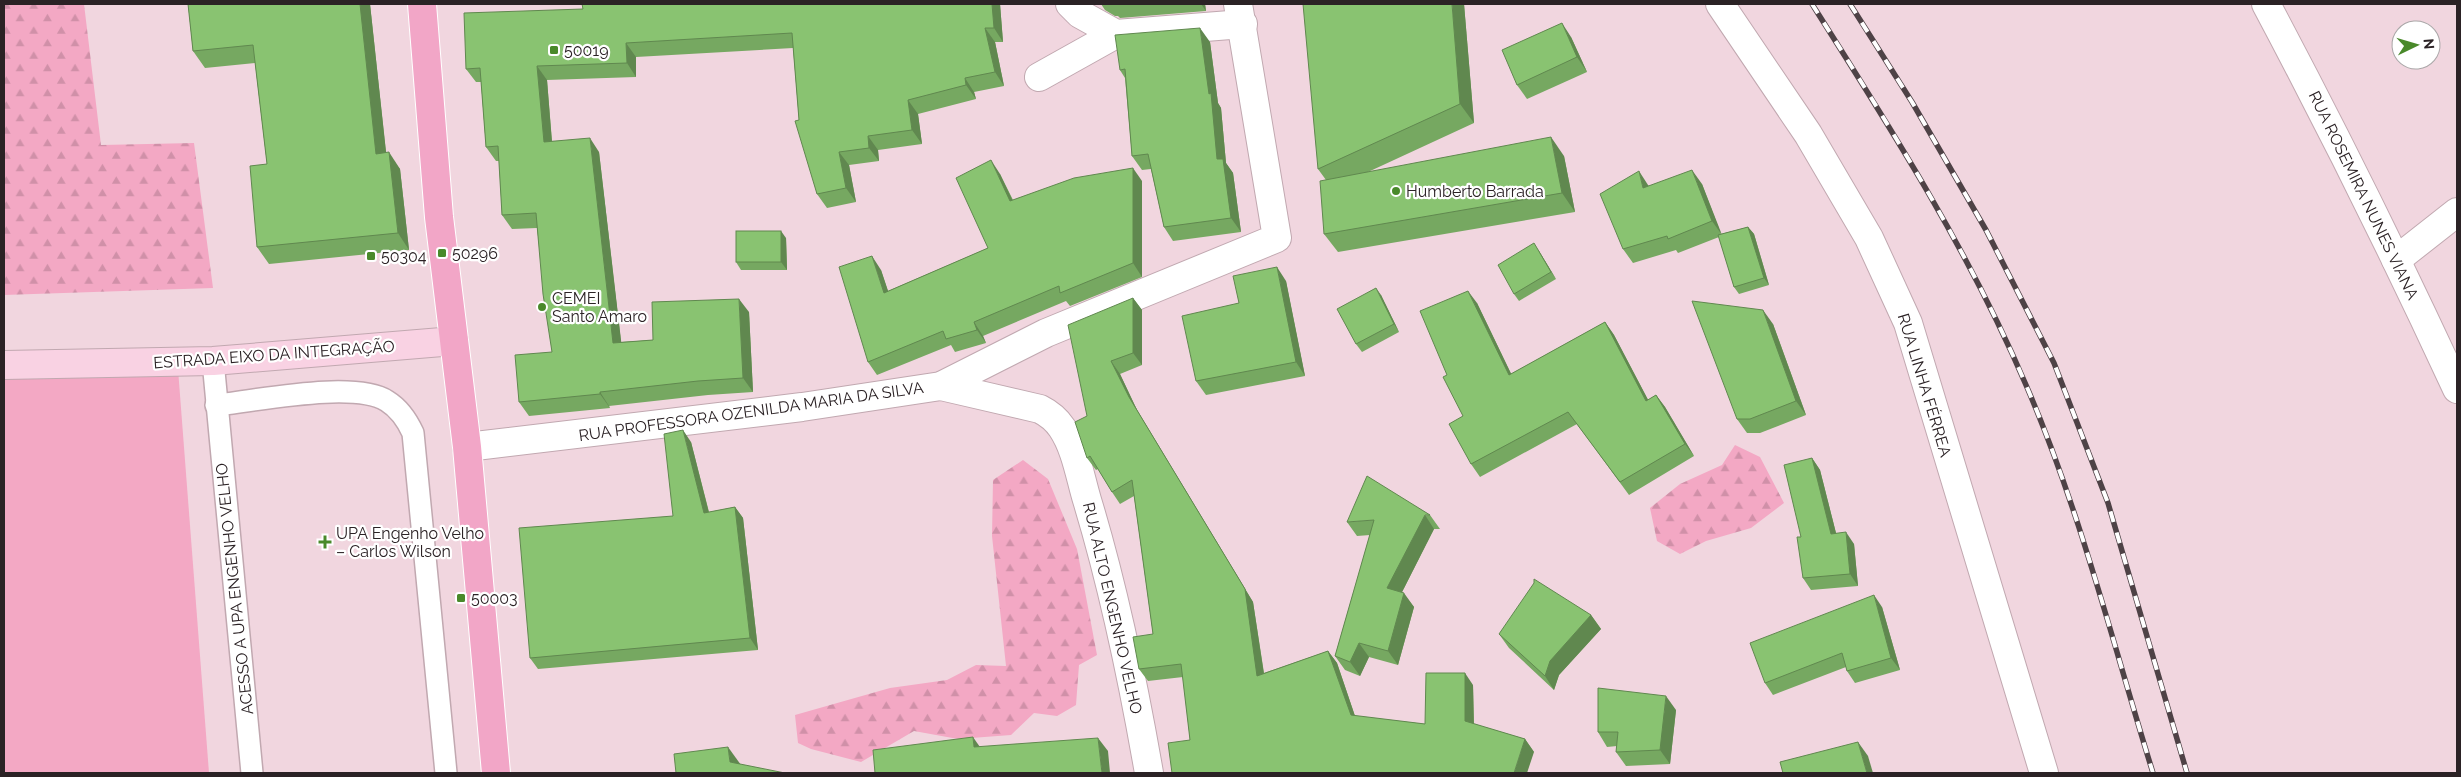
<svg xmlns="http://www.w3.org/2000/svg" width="2461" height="777" viewBox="0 0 2461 777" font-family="Raleway,sans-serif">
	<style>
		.grass { fill: #f3a8c4 }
		.forest { fill: url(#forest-firs) }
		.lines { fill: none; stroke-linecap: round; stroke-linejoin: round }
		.lane-casing { stroke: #c1a8b0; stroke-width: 24 }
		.street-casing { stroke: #c1a8b0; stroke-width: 30 }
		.secondary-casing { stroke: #c1a8b0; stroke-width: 30 }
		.primary-casing { stroke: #fff; stroke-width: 30 }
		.lane { stroke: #fff; stroke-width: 21 }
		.street { stroke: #fff; stroke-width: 28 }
		.secondary { stroke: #f9d2e3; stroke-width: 28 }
		.primary { stroke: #f2a6c7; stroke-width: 28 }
		.rail-casing { stroke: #4e4246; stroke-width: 5.5 }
		.rail { stroke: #fff; stroke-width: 4; stroke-dasharray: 11; stroke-linecap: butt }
		.wall { fill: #76a861 }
		.shaded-wall { fill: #60884f }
		.building { fill: #89c371; stroke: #60884f }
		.poi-dot { fill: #49892a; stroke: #fff; stroke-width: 2 }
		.labels { text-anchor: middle; stroke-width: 4.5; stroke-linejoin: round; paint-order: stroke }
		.poi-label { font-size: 16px; fill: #2b2225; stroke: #fff; text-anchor: start }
		.street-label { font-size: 16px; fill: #2b2225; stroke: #fff }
	</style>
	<defs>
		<pattern id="forest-firs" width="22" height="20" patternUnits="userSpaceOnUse" patternTransform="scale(1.25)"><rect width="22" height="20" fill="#f3a8c4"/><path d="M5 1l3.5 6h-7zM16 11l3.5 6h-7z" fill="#d090a8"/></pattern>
	</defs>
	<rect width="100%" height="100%" fill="#f1d6df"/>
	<!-- grass -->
	<path class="grass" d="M178,369L209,773H4V377Z"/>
	<!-- forest -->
	<g class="forest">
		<path d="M4,4H84L101,145L194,143L213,288L4,295Z"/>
		<path d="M1735,445L1760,457L1784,503L1751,528L1706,541L1680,554L1657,541L1650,508L1680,484L1722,465Z"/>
		<path d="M1023,460L1048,479L1077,549L1097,655L1079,665L1076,705L1057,716L1034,713L1011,735L958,739L914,731L861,762L811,749L798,743L795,715L890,688L947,680L976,665L1006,666L992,536L993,480Z"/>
	</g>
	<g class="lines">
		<!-- lane casing -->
		<g class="lane-casing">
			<g id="lane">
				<path d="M213,361L252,773"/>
				<path d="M216,405C256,401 354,380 387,401C400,409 407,420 413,433L446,773"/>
			</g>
		</g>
		<!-- street casing -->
		<g class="street-casing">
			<g id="street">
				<path d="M1070,4L1080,14L1116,34L1243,24"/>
				<path d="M1720,4L1808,134L1869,238L1908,323L2044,773"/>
				<path d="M2266,4C2333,130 2397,259 2457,389"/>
				<path d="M1039,77L1116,34"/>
				<path d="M2396,260L2457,212"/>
				<path d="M941,386L1040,409C1050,414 1056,419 1062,428C1076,449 1080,477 1087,500C1114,589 1133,681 1149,773"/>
				<path d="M467,447L802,407L941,386L1046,333L1277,238L1238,4"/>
			</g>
		</g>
		<!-- secondary casing -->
		<g class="secondary-casing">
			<path id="secondary" d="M4,365L213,361L454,341"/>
		</g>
		<!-- primary casing -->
		<g class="primary-casing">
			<path id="primary" d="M422,4L439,217L467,447L496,773"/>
		</g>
		<!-- lane -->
		<use href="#lane" class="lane"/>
		<!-- street -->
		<use href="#street" class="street"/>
		<!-- secondary -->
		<use href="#secondary" class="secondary"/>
		<!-- primary -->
		<use href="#primary" class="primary"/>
		<!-- rail casing -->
		<g class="rail-casing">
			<g id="rail">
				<path d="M1812,4C1890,127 1969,251 2026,385C2080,510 2113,644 2153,773"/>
				<path d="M1850,4L1912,102L1986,230L2054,363L2108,503L2187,773"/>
			</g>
		</g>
		<!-- rail -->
		<use href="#rail" class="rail"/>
	</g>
	<!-- wall -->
	<g class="wall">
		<path d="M188,4H370L386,153L400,169L409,250L269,264L257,247L267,164L255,63L205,68L193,51Z"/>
		<path d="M582,4H1000L1003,42H995L1004,86L974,92L976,99L918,114L922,144L878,150L879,161L849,165L856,202L827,208L817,194L799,120L793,48L636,57V77L547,80L552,141L599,152L621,342L653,340L749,312L753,392L708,395L609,406L610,408L529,416L519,402L552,352L537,228L512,229L502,215L499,161H496L486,147L481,82H476L466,69L583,9Z"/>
		<path d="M1101,4H1205L1206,11L1120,18L1118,16H1115L1105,10Z"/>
		<path d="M1464,4L1474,123L1368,172L1564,156L1575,212L1338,252L1324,234L1326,180L1318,169Z"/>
		<path d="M1571,37L1587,72L1527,99L1517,85Z"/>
		<path d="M1210,42L1218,103L1221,108L1226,163L1233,173L1241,232L1173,241L1164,227L1151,169L1142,170L1132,156L1125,78L1120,70Z"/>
		<path d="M1000,174L1013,200L1142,181V277L1070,306L1066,301L983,336L986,343L955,352L951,345L877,375L868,362L881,270L888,291L988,248Z"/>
		<path d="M1702,184L1721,234L1748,227L1754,234L1769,285L1739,294L1734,287L1719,237L1678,253L1676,250L1633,263L1623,249L1648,185L1649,186Z"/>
		<path d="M786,238L787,270H741L736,262Z"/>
		<path d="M1539,251L1556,279L1519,301L1514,294Z"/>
		<path d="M1286,281L1305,376L1206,395L1196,381L1239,303Z"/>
		<path d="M1381,295L1399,332L1362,352L1356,344Z"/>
		<path d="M1133,298L1142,310V365L1120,374L1137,410L1253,602L1264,673L1328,651L1337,663L1355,716L1425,724L1473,685L1474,724L1525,739L1534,752L1190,740L1183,677L1148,681L1139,669L1153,634L1134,496L1120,504L1112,492L1098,469L1096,470L1087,458V416Z"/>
		<path d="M1477,303L1511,374L1605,322L1614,335L1648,400L1656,395L1665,407L1694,456L1629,495L1577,424L1480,477L1471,464L1463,416L1447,375Z"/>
		<path d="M1773,324L1806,415L1760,433H1747L1737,419Z"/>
		<path d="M691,442L709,512L735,507L743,518L758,650L538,669L530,658L673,516Z"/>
		<path d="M1812,458L1820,470L1836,533L1854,544L1858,586L1811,590L1803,578L1801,537Z"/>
		<path d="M1430,515L1440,529H1434L1402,592L1414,607L1398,665L1369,657L1360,676L1345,670L1335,656L1370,535L1357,536L1347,522Z"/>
		<path d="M1882,607L1900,670L1855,683L1847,671L1846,667L1773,695L1765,683Z"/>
		<path d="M1591,615L1601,629L1559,675L1554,690L1509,648L1499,634Z"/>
		<path d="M1676,710L1670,764L1626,766L1616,752L1617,746L1607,747L1598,732Z"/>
	</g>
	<!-- shaded-wall -->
	<g class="shaded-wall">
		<path d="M360,4H370L388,170L376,154Z"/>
		<path d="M992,4H1000L1003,42L994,28Z"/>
		<path d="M1201,4H1205L1206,11Z"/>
		<path d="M1452,4H1464L1474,123L1460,104Z"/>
		<path d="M1562,23L1571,37L1587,72L1577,57Z"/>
		<path d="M985,28L995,42L1004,86L995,72Z"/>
		<path d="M1200,28L1210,42L1218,103L1221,108L1226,163L1233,173L1241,232L1231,218L1217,159Z"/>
		<path d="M626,43L636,57V77L627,63Z"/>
		<path d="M537,66L547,80L553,156L544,142Z"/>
		<path d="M965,78L974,92L976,99L966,85Z"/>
		<path d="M908,100L918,114L922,144L912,130Z"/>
		<path d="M868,136L878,150L879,161L869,148Z"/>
		<path d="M1551,137L1564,156L1575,212L1562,193Z"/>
		<path d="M590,138L599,152L623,357L613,343Z"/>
		<path d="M389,152L400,169L409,250L398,233Z"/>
		<path d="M839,152L849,165L856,202L846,188Z"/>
		<path d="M991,160L1000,174L1019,214L1010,201Z"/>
		<path d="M1133,168L1142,181V277L1133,263Z"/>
		<path d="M1692,170L1702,184L1722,235L1712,221Z"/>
		<path d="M1639,171L1648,185L1653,202L1643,188Z"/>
		<path d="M1748,227L1754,234L1769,285L1764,278Z"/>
		<path d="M781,231L786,238L787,270L781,262Z"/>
		<path d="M1534,243L1539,251L1556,279L1551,272Z"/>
		<path d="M872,256L881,270L893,306L884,293Z"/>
		<path d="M1277,267L1286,281L1305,376L1296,362Z"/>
		<path d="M1376,288L1381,295L1399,332L1394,324Z"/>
		<path d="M1468,291L1477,303L1518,388L1509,375Z"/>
		<path d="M1133,298L1142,310V365L1133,353Z"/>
		<path d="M739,299L749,312L753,392L743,378Z"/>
		<path d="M1763,310L1773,324L1806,415L1796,401Z"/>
		<path d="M974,322L983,336L986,343L977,330Z"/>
		<path d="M1605,322L1614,335L1655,413L1646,401Z"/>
		<path d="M1111,361L1120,374L1137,410L1253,602L1266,688L1257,676Z"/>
		<path d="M600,392L609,406L610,408L600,394Z"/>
		<path d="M1656,395L1665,407L1694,456L1685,444Z"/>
		<path d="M683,430L691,442L712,525L704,513Z"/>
		<path d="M1812,458L1820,470L1839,545L1831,534Z"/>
		<path d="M735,507L743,518L758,650L750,638Z"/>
		<path d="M1425,515L1434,529L1397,602L1387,588Z"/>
		<path d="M1846,532L1854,544L1858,586L1850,574Z"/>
		<path d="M1404,593L1414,607L1398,665L1388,651Z"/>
		<path d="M1874,595L1882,607L1900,670L1891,658Z"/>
		<path d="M1591,615L1601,629L1559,675L1554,690L1545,676L1550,661Z"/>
		<path d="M1359,643L1369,657L1360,676L1350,662Z"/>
		<path d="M1328,651L1337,663L1359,728L1351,715Z"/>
		<path d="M1465,673L1473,685L1474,733L1465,721Z"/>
		<path d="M1666,696L1676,710L1670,764L1660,750Z"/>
		<path d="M973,737L982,750L974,747Z"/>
		<path d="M1098,738L1108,751L1110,773H1102Z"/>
		<path d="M1525,739L1534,752L1527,773H1514Z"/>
		<path d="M1858,742L1868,756L1873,773H1867Z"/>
		<path d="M728,747L741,765L730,762Z"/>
	</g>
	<!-- building -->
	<g class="building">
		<path d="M188,4H360L376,154L389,152L398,233L257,247L250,166L267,164L253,45L193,51Z"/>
		<path d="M582,4H992L994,28H985L995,72L965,78L966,85L908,100L912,130L868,136L869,148L839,152L846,188L817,194L795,121L799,120L792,33L626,43L627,63L537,66L544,142L590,138L613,343L653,340L652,302L739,299L743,378L698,381L600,392V394L519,402L515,355L552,352L543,294L536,213L502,215L498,146L486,147L480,68L466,69L464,13L583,9Z"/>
		<path d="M1303,4H1452L1460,104L1318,169Z"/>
		<path d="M1562,23L1577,57L1517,85L1502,50Z"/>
		<path d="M1200,28L1209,94L1211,93L1217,159H1223L1231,218L1164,227L1148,154L1132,156L1125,69L1120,70L1115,35Z"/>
		<path d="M1551,137L1562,193L1324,234L1320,181Z"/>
		<path d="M991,160L1010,201L1074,178L1133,168V263L1060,293L1059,286L974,322L977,330L946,339L943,331L868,362L839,267L872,256L884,293L988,248L956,178Z"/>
		<path d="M1692,170L1712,221L1668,239L1667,236L1623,249L1600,194L1639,171L1643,188Z"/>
		<path d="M1748,227L1764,278L1734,287L1718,235Z"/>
		<rect x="736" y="231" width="45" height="31"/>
		<path d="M1534,243L1551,272L1514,294L1498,265Z"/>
		<path d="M1277,267L1296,362L1196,381L1182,316L1239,303L1233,276Z"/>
		<path d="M1376,288L1394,324L1356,344L1337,309Z"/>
		<path d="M1468,291L1509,375L1605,322L1646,401L1656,395L1685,444L1620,482L1568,412L1471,464L1449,424L1463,416L1443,377L1447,375L1420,311Z"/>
		<path d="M1133,298V353L1111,361L1129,397L1245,589L1257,676L1328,651L1351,715L1425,724L1426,673H1465V721L1525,739L1514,773H1172L1168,743L1190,740L1181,664L1139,669L1133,637L1153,634L1132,480L1112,492L1090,456L1087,458L1075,422L1087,416L1068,325Z"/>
		<path d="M1692,301L1763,310L1796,401L1750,419H1737Z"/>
		<path d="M683,430L704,513L735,507L750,638L530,658L519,528L673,516L664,434Z"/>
		<path d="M1812,458L1831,534L1846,532L1850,574L1803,578L1797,537H1801L1784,465Z"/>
		<path d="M1367,476L1430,515H1425L1387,588L1404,593L1388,651L1359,643L1350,662L1335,656L1374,520L1347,522Z"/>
		<path d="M1534,579L1591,615L1550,661L1545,676L1499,634L1534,583Z"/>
		<path d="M1874,595L1891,658L1847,671L1842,653L1765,683L1750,643Z"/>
		<path d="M1598,688L1666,696L1660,750L1616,752L1618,732H1598Z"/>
		<path d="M973,737L974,747L1098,738L1102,773H875L873,750Z"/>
		<path d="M1858,742L1867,773H1783L1780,762Z"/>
		<path d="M728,747L730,762L785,773H676L674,754Z"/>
	</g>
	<!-- markers -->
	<g class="poi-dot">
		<rect x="549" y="45" width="10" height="10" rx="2.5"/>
		<circle cx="1396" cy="191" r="5"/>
		<rect x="437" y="248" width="10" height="10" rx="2.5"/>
		<rect x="366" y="251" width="10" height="10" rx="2.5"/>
		<circle cx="542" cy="307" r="5"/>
		<path d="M322.5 534.5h5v5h5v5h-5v5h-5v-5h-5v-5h5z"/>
		<rect x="456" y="593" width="10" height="10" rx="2.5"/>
	</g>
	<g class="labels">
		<!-- poi labels -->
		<g class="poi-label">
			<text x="564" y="56">50019</text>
			<text x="1406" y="197">Humberto Barrada</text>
			<text x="452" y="259">50296</text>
			<text x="381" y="262">50304</text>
			<text x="552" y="304">CEMEI<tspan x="552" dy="18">Santo Amaro</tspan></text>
			<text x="336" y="539">UPA Engenho Velho<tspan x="336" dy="18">– Carlos Wilson</tspan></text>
			<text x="471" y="604">50003</text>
		</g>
		<!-- street labels -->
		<g class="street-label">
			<text transform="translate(2364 195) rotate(64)" y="6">RUA ROSEMIRA NUNES VIANA</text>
			<text transform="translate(274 354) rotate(-4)" y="6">ESTRADA EIXO DA INTEGRAÇÃO</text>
			<text transform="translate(1925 385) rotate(73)" y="6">RUA LINHA FÉRREA</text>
			<text transform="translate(751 411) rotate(-8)" y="6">RUA PROFESSORA OZENILDA MARIA DA SILVA</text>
			<text transform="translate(234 589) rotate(-96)" y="6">ACESSO A UPA ENGENHO VELHO</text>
			<text transform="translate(1113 608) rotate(77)" y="6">RUA ALTO ENGENHO VELHO</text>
		</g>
	</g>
	<!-- border -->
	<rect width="2461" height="777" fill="none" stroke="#2b2225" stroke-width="10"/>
	<!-- north arrow -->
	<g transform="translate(2416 45) rotate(85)"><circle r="24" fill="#ffffff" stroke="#aaa7a8"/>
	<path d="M0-4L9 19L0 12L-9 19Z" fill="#49892a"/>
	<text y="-8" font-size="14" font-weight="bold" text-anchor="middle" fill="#2b2225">N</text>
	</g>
</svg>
